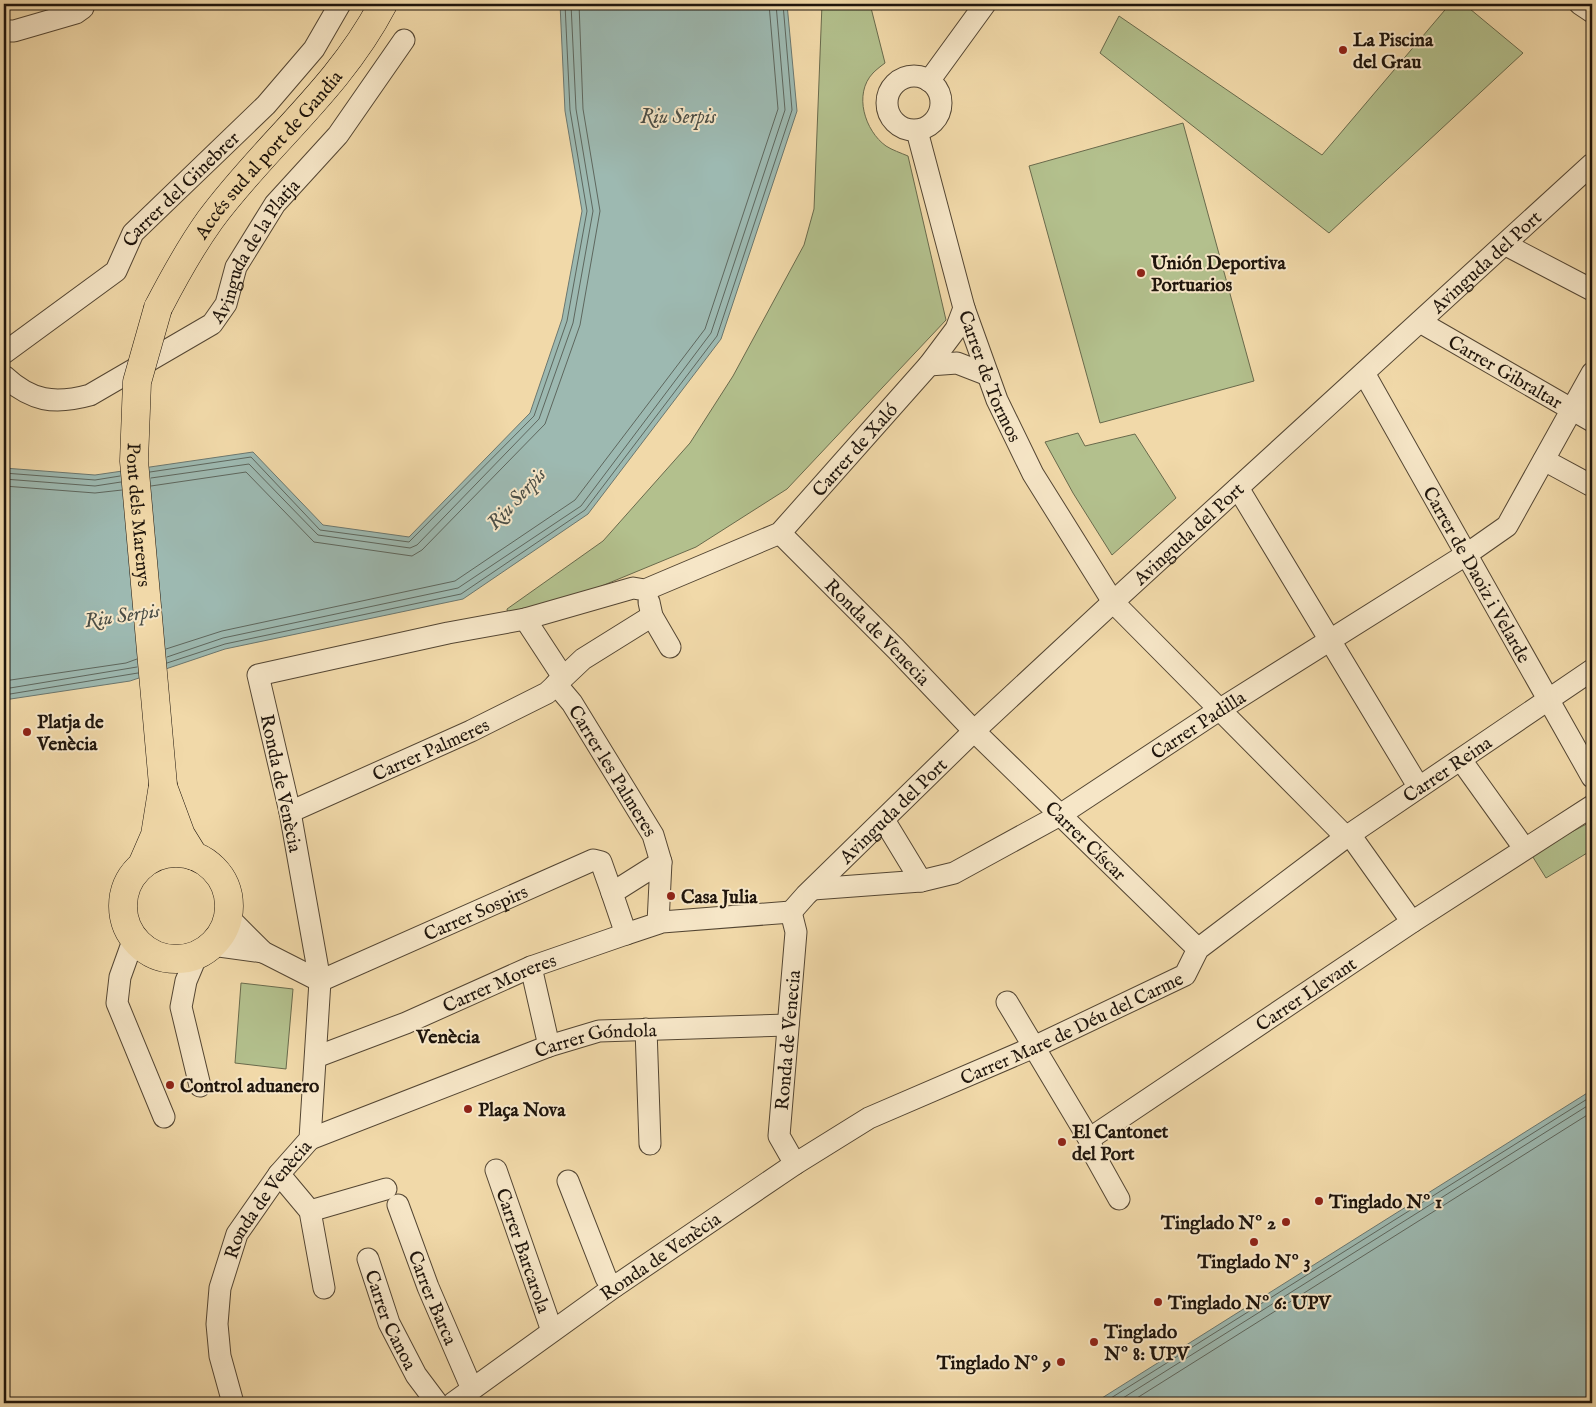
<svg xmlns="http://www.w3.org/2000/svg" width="1596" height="1407" viewBox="0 0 1596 1407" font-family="'IM FELL English',serif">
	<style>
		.green { fill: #b3c08d; stroke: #696a4c }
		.water { fill: #9db9b1; stroke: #6b776f }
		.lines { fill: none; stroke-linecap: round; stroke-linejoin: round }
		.shore { stroke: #5e675e; stroke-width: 1 }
		.minor-casing { stroke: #544633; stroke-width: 23 }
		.highway-casing { stroke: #1f150c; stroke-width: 29 }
		.minor { stroke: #f6e6c7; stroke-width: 21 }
		.highway { stroke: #f1d9a9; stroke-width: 28 }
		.highway-bridge-casing { stroke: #1f150c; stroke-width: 29; stroke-linecap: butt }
		.highway-bridge { stroke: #f1d9a9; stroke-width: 28 }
		.poi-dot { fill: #8f2418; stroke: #f6e6c7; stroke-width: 2 }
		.labels { text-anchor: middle; stroke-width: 4; stroke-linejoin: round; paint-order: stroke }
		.poi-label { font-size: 19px; font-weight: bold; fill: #1f150c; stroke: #f6e6c7; text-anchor: start }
		.street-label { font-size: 19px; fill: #1f150c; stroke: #f6e6c7 }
		.water-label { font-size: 20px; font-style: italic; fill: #4b4e46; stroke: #f6e6c7 }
		.neighbourhood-label { font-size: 20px; font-weight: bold; fill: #1f150c; stroke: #f6e6c7 }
	</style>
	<rect width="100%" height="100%" fill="#f1d9a9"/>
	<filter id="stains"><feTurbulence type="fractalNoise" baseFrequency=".004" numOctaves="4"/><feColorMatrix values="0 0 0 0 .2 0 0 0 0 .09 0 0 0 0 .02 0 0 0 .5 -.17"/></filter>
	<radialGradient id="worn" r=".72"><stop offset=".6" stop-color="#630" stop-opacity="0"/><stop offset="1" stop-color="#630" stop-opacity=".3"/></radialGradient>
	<!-- green -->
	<g class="green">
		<path d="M822,4H870L885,63C881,66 877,69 873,73C853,94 865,131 886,146C892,150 901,153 908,156L946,320L787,489L696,547L575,597L508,615L507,609L603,541L690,443L733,376L804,245L814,209Z"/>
		<path d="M1450,4H1464L1523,53L1329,233L1100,53L1119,16L1322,155Z"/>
		<path d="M1183,123L1254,381L1100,423L1029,166Z"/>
		<path d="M1078,433L1085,446L1135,434L1176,498L1112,555L1073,493L1045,442Z"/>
		<path d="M1592,821V850L1546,878L1531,854Z"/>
		<path d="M241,983L293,989L286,1069L235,1063Z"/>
	</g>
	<!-- water -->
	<g class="water">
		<path d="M560,4H787L797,111L721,339L588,514L463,599L225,649L130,681L4,700V468L95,475L253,452L323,525L409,537L530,413L562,319L582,211L565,111Z"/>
		<path d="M1592,1090V1403H1094Z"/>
	</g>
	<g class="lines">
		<!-- shore -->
		<g class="shore">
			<path d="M150,472L251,457L320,530L409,542L534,416L567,321L587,211L570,110L565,4"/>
			<path d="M4,473L95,480L120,476"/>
			<path d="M151,478L249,464L318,535L410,548L417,545L539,419L573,323L593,211L576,109L571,4"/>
			<path d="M4,479L95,486L121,482"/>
			<path d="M4,486L95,493L122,490"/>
			<path d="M151,486L246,472L314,542L412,556L422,550L545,424L580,325L600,211L583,109L579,4"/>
			<path d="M166,649L222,631L455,581L575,500L705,329L778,109L769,4"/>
			<path d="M167,657L223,638L458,588L581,506L711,333L785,110L776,4"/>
			<path d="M167,663L225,644L461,594L585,510L717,336L792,110L783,4"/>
			<path d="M4,681L126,663L137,659"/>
			<path d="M4,689L137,667"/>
			<path d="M4,695L138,673"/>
			<path d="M1103,1403L1592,1096"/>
			<path d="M1115,1403L1592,1103"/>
			<path d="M1129,1403L1592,1112"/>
		</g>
		<!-- minor casing -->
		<g class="minor-casing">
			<g id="minor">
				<path d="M1580,4L1592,12"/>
				<path d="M4,31H14L76,13L83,8L84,4"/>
				<circle cx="914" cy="103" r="27"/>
				<path d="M929,81L985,4"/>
				<path id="s1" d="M917,131L964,308L997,400L1033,474L1113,602L1346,837L1353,839L1412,922"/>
				<path d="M1506,245L1592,290"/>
				<path id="s2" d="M1420,322L1592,421"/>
				<path id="s3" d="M4,353L116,271L133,233L266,105L314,49L340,4"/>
				<path d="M929,365L957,363L988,375"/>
				<path id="s4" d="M1364,373L1592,777"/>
				<path id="s5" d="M4,376C31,401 54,405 90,395L212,324L226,304L236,267L275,204L338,135L404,40"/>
				<path d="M1544,460L1592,486"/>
				<path d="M1238,488L1418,786"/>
				<path id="s6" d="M780,533L896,649L974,731L1198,949"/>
				<path d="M649,602L652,616L670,647"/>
				<path d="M525,619L563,677"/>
				<path id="s7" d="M556,684L572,703L653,835L661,862"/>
				<path d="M1461,760L1524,848"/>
				<path id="s8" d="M290,812L471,731L547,693L583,659L652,616"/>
				<path d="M884,820L921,881"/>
				<path id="s9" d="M813,889L921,881L954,873L1060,815L1219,710L1467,554L1507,526L1592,373"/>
				<path id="s10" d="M791,912L806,895L974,731L1113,602L1592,164"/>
				<path d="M791,912L796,932L779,1136L795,1164"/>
				<path d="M228,917L263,952L320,981"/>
				<path d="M658,923L661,862L612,893L626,934L662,922L791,912"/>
				<path d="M134,938L120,977L117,1003L164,1117"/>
				<path d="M212,945L263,952"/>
				<path d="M197,955L186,981L181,1007L200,1086"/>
				<path d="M531,967L549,1046"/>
				<path id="s11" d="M320,981L593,860L601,862L612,893"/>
				<path d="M1007,1002L1089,1139L1095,1156L1119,1199"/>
				<path d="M646,1029L650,1144"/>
				<path id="s12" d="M316,1057L406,1023L531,967L626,934"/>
				<path id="s13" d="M310,1139L549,1046L599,1031L788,1025"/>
				<path id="s14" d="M1089,1139L1412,922L1592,806"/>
				<path id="s15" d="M496,1170L552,1331"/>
				<path d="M279,1174L310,1211L324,1288"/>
				<path d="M568,1181L606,1278L614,1287"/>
				<path id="s16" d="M398,1205L428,1287L472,1389"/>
				<path d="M310,1211L386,1189"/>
				<path id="s17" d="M368,1259L389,1323L416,1375L437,1403"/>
				<path id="s18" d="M233,1403L220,1356L217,1324L220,1288L237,1234L279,1174L310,1139L320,981L290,812L258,675L448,633L525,619L633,588L645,590L780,533L929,365L956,329L964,308"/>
				<path id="s19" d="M453,1403L614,1287L795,1164L869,1118L1034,1047L1185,975L1198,949L1346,837L1592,670"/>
			</g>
		</g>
		<!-- highway casing -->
		<g class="highway-casing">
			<g id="highway">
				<path id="s20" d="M158,308C174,277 190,248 210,220C266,144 338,90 383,4"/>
				<path d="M164,789L181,835L194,856"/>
				<circle cx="176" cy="906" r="53"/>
				<path d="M142,865L155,835L163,785"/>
			</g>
		</g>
		<!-- minor -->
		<use href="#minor" class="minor"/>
		<!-- highway -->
		<use href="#highway" class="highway"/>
		<!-- highway-bridge casing -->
		<g class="highway-bridge-casing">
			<g id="highway-bridge">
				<path id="s21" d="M158,308L137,382L134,461L163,785"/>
			</g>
		</g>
		<!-- highway-bridge -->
		<use href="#highway-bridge" class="highway-bridge"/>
	</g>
	<!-- markers -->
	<g class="poi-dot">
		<circle cx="1343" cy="50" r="5"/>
		<circle cx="1141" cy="273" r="5"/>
		<circle cx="27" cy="732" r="5"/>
		<circle cx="671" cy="896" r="5"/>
		<circle cx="170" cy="1085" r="5"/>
		<circle cx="468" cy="1109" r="5"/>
		<circle cx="1062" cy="1142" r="5"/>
		<circle cx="1319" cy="1201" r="5"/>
		<circle cx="1286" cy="1222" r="5"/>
		<circle cx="1254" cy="1242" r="5"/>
		<circle cx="1158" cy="1302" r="5"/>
		<circle cx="1094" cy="1342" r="5"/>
		<circle cx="1061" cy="1362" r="5"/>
	</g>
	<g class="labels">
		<!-- poi labels -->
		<g class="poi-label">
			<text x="1353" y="46">La Piscina<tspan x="1353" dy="22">del Grau</tspan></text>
			<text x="1151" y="269">Unión Deportiva<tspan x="1151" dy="22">Portuarios</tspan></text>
			<text x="37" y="728">Platja de<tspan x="37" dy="22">Venècia</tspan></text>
			<text x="681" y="903">Casa Julia</text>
			<text x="180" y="1092">Control aduanero</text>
			<text x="478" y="1116">Plaça Nova</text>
			<text x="1072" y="1138">El Cantonet<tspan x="1072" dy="22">del Port</tspan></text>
			<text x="1329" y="1208">Tinglado Nº 1</text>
			<text x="1276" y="1229" text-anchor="end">Tinglado Nº 2</text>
			<text x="1254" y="1268" text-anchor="middle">Tinglado Nº 3</text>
			<text x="1168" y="1309">Tinglado Nº 6: UPV</text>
			<text x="1104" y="1338">Tinglado<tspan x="1104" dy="22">Nº 8: UPV</tspan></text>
			<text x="1051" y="1369" text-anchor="end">Tinglado Nº 9</text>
		</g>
		<!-- street labels -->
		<g class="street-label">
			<text dy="7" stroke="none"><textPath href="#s20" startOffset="190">Accés sud al port de Gandia</textPath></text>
			<text dy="7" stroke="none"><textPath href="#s3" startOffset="245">Carrer del Ginebrer</textPath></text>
			<text dy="7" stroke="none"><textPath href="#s5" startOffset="320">Avinguda de la Platja</textPath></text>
			<text dy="7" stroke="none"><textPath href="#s10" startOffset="952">Avinguda del Port</textPath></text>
			<text dy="7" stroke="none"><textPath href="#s2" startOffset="99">Carrer Gibraltar</textPath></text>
			<text dy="7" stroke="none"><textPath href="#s1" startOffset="256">Carrer de Tormos</textPath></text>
			<text dy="7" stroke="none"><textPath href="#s18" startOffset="1420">Carrer de Xaló</textPath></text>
			<text dy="7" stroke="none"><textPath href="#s21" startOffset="210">Pont dels Marenys</textPath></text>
			<text dy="7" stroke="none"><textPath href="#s10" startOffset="549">Avinguda del Port</textPath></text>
			<text dy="7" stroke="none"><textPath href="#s4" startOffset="231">Carrer de Daoiz i Velarde</textPath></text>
			<text dy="7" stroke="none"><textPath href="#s6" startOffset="139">Ronda de Venecia</textPath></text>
			<text dy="7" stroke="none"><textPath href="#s9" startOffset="428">Carrer Padilla</textPath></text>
			<text dy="7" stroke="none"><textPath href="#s8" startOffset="154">Carrer Palmeres</textPath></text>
			<text dy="7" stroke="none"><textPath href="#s19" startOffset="1188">Carrer Reina</textPath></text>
			<text dy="7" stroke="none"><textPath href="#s7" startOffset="104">Carrer les Palmeres</textPath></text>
			<text transform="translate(282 783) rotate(78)" y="7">Ronda de Venècia</text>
			<text dy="7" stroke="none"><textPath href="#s10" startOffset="144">Avinguda del Port</textPath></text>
			<text dy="7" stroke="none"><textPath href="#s6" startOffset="434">Carrer Císcar</textPath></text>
			<text dy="7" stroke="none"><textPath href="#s11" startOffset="170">Carrer Sospirs</textPath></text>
			<text dy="7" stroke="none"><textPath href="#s12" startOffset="198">Carrer Moreres</textPath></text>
			<text dy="7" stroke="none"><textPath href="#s14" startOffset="261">Carrer Llevant</textPath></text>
			<text dy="7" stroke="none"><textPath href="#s19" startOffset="726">Carrer Mare de Déu del Carme</textPath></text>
			<text transform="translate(787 1040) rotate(-85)" y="7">Ronda de Venecia</text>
			<text dy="7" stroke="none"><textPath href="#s13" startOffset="304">Carrer Góndola</textPath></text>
			<text dy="7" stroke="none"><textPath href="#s18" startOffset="219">Ronda de Venècia</textPath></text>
			<text dy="7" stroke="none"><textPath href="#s15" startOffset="85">Carrer Barcarola</textPath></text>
			<text dy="7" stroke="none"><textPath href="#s19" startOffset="254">Ronda de Venècia</textPath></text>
			<text dy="7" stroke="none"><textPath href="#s16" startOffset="99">Carrer Barca</textPath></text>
			<text dy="7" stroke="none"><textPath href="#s17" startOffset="65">Carrer Canoa</textPath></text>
		</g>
		<!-- water labels -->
		<g class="water-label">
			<text x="678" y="123">Riu Serpis</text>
			<text transform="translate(516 498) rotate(-47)" y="7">Riu Serpis</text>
			<text transform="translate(122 615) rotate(-8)" y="7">Riu Serpis</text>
		</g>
		<!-- neighbourhood labels -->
		<g class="neighbourhood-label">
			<text x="448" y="1043">Venècia</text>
		</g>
	</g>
	<!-- margin -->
	<rect width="1596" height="1407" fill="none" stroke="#f1d9a9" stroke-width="20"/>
	<rect x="5" y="5" width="1586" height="1397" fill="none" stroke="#1f150c" stroke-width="2.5"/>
	<rect x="10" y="10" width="1576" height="1387" fill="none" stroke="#1f150c"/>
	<rect width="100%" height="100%" filter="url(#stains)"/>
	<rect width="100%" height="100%" fill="url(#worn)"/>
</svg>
